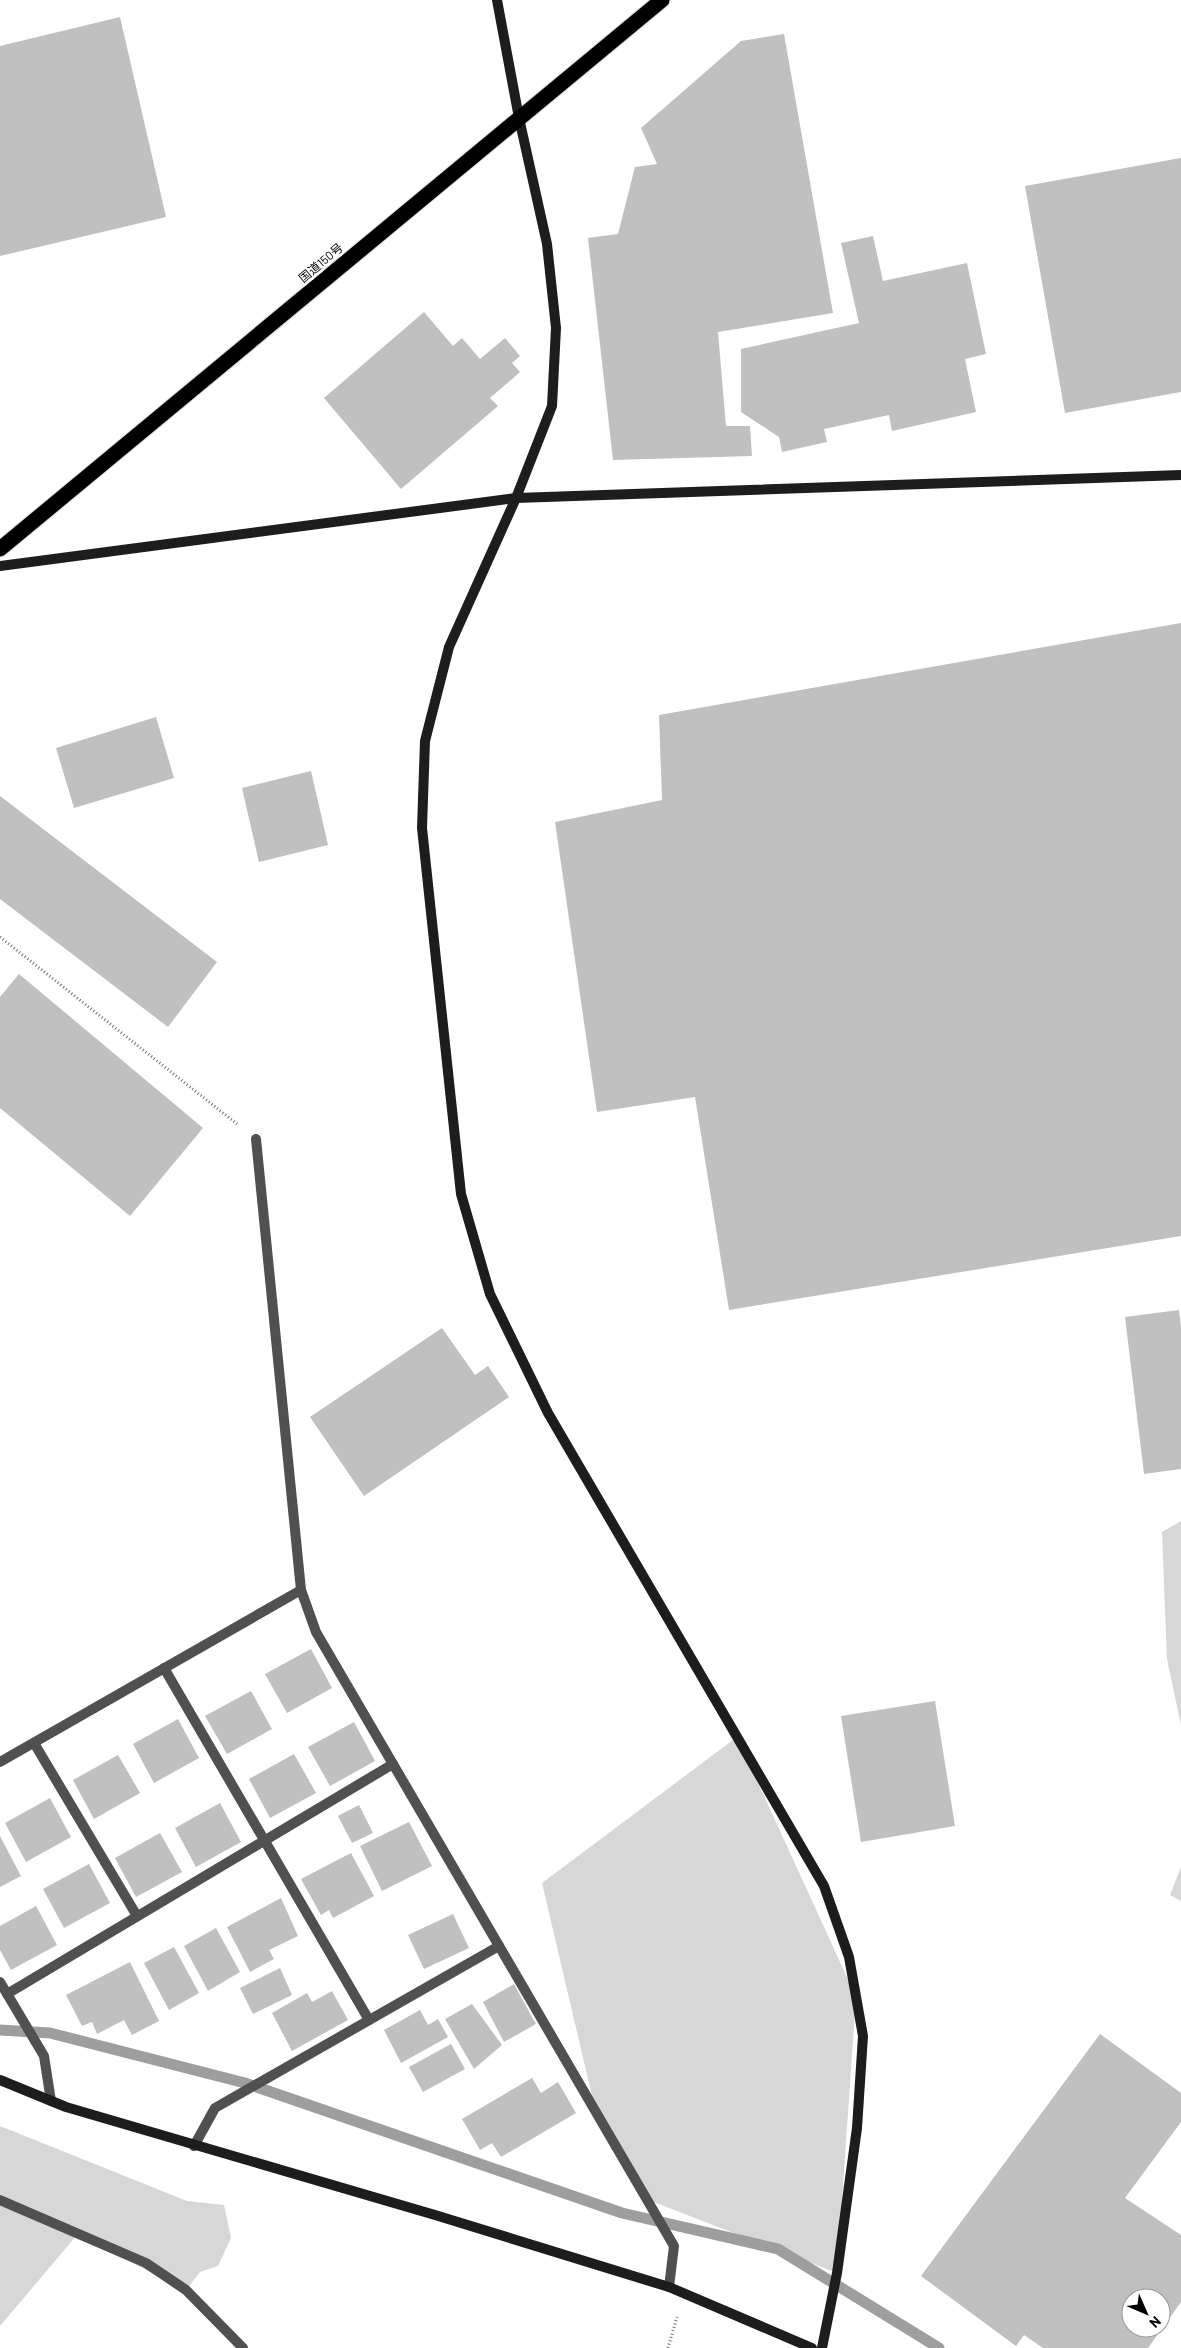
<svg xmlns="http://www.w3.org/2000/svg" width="1181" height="2348" viewBox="0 0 1181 2348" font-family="Barlow,'Noto Sans JP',sans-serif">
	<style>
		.green { fill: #d7d7d7 }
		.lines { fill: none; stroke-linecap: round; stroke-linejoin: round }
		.stream { stroke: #9e9e9e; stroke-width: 11 }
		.building { fill: #c0c0c0; fill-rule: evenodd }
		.highway-casing { stroke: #dbdbdb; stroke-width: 17 }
		.path { stroke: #727272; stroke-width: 3; stroke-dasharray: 1 2.5; stroke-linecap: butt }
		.street { stroke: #505050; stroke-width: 10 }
		.secondary { stroke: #1d1d1d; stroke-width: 10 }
		.highway { stroke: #000; stroke-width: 15 }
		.labels { text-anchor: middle; stroke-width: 5; stroke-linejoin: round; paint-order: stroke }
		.street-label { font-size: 12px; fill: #000; stroke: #fff }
	</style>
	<rect width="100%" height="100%" fill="#fff"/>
	<!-- green -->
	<g class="green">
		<path d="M1181,1521V1725L1167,1659L1162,1532Z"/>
		<path d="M737,1737L856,1997L837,2273L646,2199L596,2113L542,1883Z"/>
		<path d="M1181,1867V1901L1170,1895Z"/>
		<path d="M0,2126L187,2201L224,2205L231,2238L218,2266L200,2272L186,2290L77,2235L0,2326Z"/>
	</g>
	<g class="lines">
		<!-- stream -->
		<path class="stream" d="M0,2030L50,2033L245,2083L622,2213L778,2249L939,2348"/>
	</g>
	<!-- building -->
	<g class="building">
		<path d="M120,17L166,217L0,256V46Z"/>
		<path d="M784,34L833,313L718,332L726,426H750L752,456L613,460L588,238L618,234L635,167L657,164L641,128L741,41Z"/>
		<path d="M1181,158V392L1065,413L1025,186Z"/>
		<path d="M873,236L883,281L967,263L986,354L965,359L976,412L892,431L889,415L824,429L827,442L782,452L779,437L741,412V349L859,323L841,243Z"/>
		<path d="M424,312L453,346L462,338L480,359L505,338L520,356L512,363L520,372L490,398L498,406L401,489L324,398Z"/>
		<path d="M1181,623V1236L729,1310L695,1097L597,1112L555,822L662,800L659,715Z"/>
		<path d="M156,717L174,778L74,808L56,748Z"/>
		<path d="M311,771L328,845L259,862L242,788Z"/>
		<path d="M0,796L217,962L168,1027L0,899Z"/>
		<path d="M19,974L203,1128L130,1216L0,1108V997Z"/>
		<path d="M1179,1310L1181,1328V1469L1144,1474L1125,1317Z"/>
		<path d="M442,1328L475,1375L488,1366L509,1397L364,1496L310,1417Z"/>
		<path d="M311,1649L332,1688L287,1713L265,1674Z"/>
		<path d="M251,1691L272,1729L227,1754L205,1716Z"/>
		<path d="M935,1701L955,1826L861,1842L841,1716Z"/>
		<path d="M178,1719L199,1758L154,1783L133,1744Z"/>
		<path d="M354,1722L375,1761L330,1786L308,1747Z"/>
		<path d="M294,1754L316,1793L270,1818L249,1779Z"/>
		<path d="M118,1755L140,1793L94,1819L73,1780Z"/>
		<path d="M50,1798L71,1837L26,1862L5,1823Z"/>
		<path d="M220,1803L241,1842L196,1867L175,1828Z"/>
		<path d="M359,1805L373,1833L352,1843L338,1816Z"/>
		<path d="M409,1822L432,1866L382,1891L360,1846Z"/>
		<path d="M160,1833L182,1872L136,1897L115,1858Z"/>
		<path d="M0,1836L21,1876L0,1887Z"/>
		<path d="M351,1853L374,1896L333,1918L329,1910L321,1915L301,1879Z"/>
		<path d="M89,1864L110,1903L64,1928L43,1889Z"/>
		<path d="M281,1898L298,1936L269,1950L274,1959L250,1972L227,1927Z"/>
		<path d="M36,1906L57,1945L11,1970L0,1950V1926Z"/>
		<path d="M453,1914L469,1948L424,1969L408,1935Z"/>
		<path d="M216,1928L240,1972L208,1991L184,1946Z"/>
		<path d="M174,1947L199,1993L169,2010L144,1963Z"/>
		<path d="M130,1962L159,2021L132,2035L124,2020L97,2034L92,2022L82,2026L66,1995Z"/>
		<path d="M280,1968L292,1995L253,2014L240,1988Z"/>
		<path d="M514,1984L536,2024L504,2042L483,2002Z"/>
		<path d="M332,1991L348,2020L292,2051L272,2013L307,1993L312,2002Z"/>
		<path d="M472,2004L502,2045L474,2069L445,2019Z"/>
		<path d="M420,2010L428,2025L438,2019L448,2037L401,2063L384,2030Z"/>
		<path d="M1100,2034L1181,2093V2122L1125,2198L1181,2235V2302L1148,2348H1043L1024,2335L1016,2346L921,2276ZM1131,2298H1161V2328H1131Z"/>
		<path d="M451,2044L465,2069L423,2092L409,2067Z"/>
		<path d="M532,2078L541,2093L558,2082L576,2113L501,2157L492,2143L480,2150L462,2119Z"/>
	</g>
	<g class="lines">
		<!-- highway casing -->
		<g class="highway-casing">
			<path id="highway" d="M0,549L662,0"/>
		</g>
		<!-- path -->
		<g class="path">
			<path d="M0,937L237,1124"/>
			<path d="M668,2348L677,2317"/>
		</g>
		<!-- street -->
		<g class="street">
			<path d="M256,1139L301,1590L316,1632L674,2246L669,2287"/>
			<path d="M164,1668L369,2020"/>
			<path d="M34,1743L137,1916"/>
			<path d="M0,1762L301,1590"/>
			<path d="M0,1982L44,2056L51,2101"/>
			<path d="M7,1994L393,1764"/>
			<path d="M194,2146L215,2108L499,1946"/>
			<path d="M0,2200L146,2263L186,2290L243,2348"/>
		</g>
		<!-- secondary -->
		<g class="secondary">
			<path d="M497,0L519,118L547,244L556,328L552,406L516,498L449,647L425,741L422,828L461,1194L490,1294L548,1413L824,1886L849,1957L863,2036L857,2128L837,2273L822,2348"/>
			<path d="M0,566L516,498L1181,475"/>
			<path d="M0,2080L66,2107L435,2215L669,2287L812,2348"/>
		</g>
		<!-- highway -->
		<use href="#highway" class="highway"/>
	</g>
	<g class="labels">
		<!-- street labels -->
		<g class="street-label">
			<text transform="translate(321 263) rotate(-40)" y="4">国道150号</text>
		</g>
	</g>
	<!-- north arrow -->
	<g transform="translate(1146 2313) rotate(135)"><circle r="24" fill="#ffffff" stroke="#999999"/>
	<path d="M0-4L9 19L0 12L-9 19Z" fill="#000000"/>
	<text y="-8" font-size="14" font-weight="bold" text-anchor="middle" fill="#000000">N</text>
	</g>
</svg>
